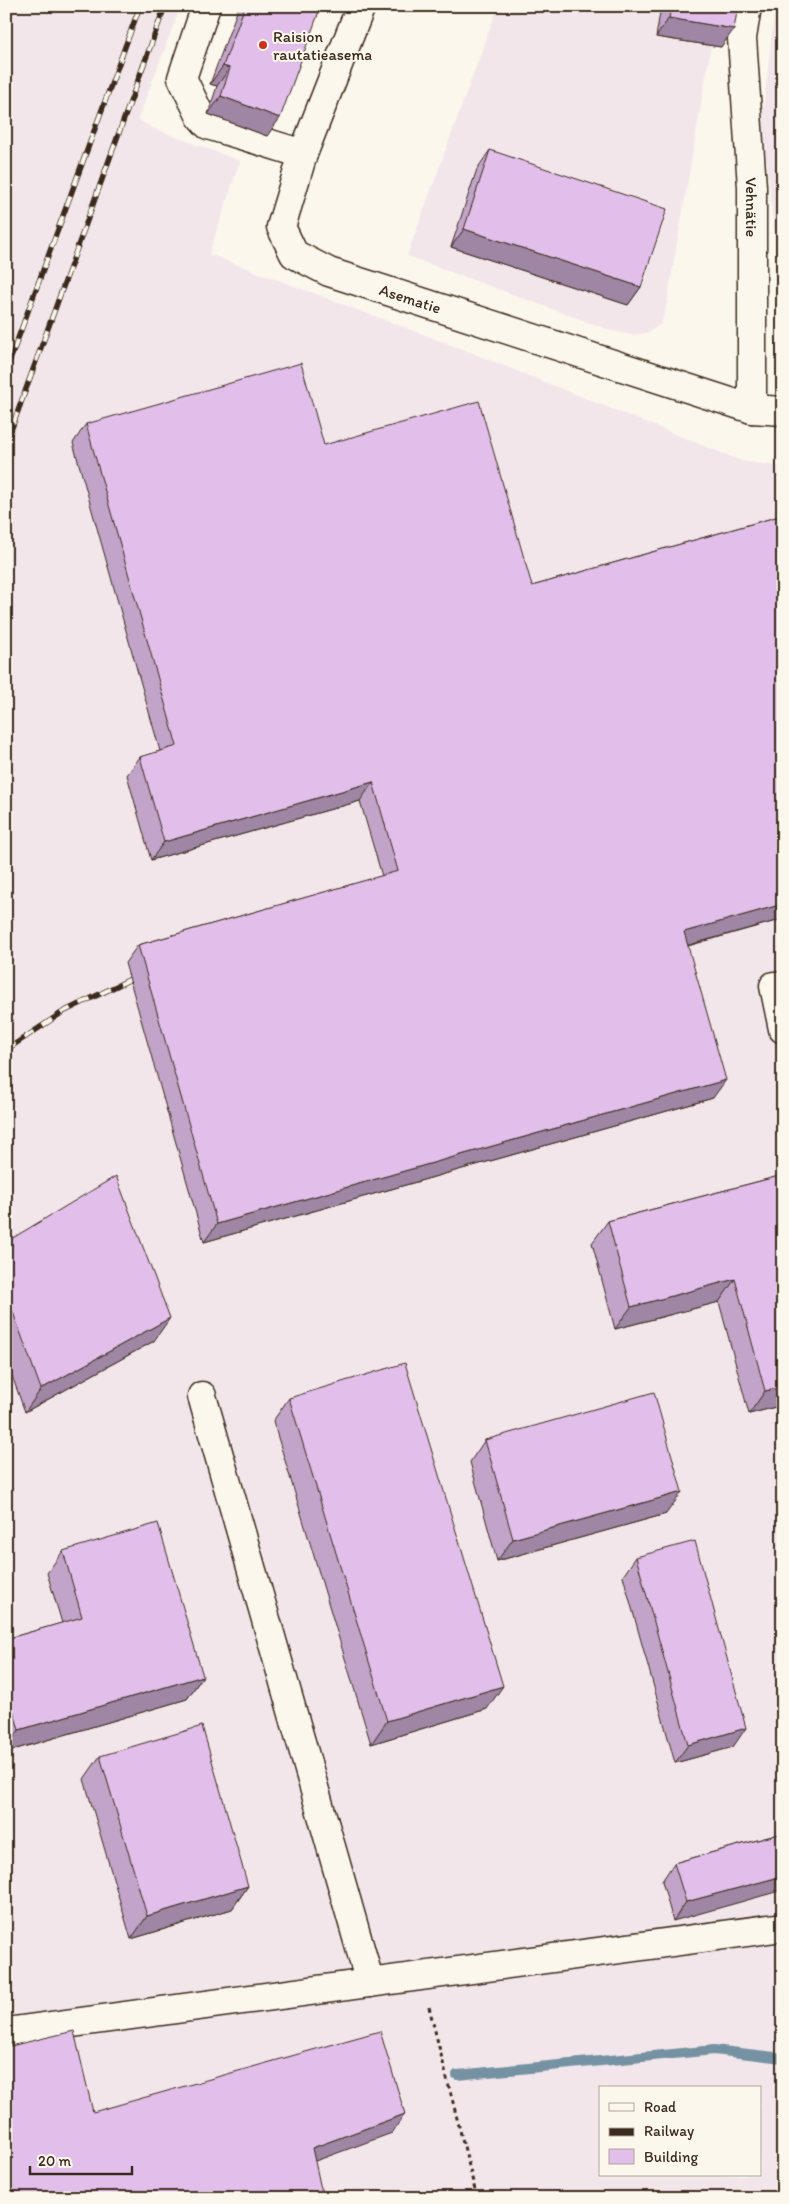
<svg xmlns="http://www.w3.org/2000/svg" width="789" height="2204" viewBox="0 0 789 2204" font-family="Itim,sans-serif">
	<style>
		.built { fill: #f3e6eb; fill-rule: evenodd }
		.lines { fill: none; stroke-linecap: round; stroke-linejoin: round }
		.stream { stroke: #7492a3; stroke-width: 10 }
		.minor-casing { stroke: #3b2a1e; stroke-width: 31 }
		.path { stroke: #3b2a1e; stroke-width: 3; stroke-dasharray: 4 4; stroke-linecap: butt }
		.minor { stroke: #fbf7ec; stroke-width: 28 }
		.rail-casing { stroke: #3b2a1e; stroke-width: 5.5 }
		.rail { stroke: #fbf7ec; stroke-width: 4; stroke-dasharray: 11; stroke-linecap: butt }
		.wall { fill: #c2a4c9; stroke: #3b2a1e }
		.shaded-wall { fill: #9e86a4; stroke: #3b2a1e }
		.building { fill: #e1bfea; stroke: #3b2a1e }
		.poi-dot { fill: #c8321e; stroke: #fbf7ec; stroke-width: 2 }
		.labels { text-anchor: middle; stroke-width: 4; stroke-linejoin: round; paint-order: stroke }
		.poi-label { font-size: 16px; fill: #3b2a1e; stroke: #fbf7ec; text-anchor: start }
		.street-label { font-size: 16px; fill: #3b2a1e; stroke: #fbf7ec }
	</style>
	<rect width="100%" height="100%" fill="#fbf7ec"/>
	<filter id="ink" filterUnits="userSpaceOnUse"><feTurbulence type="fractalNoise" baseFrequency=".02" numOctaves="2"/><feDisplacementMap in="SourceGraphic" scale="10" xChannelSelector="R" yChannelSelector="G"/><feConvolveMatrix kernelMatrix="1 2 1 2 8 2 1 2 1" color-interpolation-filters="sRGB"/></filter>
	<g filter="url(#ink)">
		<!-- built -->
		<g class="built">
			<path d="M6,6H181L138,119L152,128L240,161L209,254L462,349L742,461L783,467V2198H6ZM600,2088H760V2175H600Z"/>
			<path d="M498,6H718L666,308L661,324L647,333L632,335L615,332L407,256Z"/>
			<path d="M775,6H783V311L762,121Z"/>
		</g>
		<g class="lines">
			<!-- stream -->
			<path class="stream" d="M457,2075L714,2050L783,2058"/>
			<!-- minor casing -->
			<g class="minor-casing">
				<g id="minor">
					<path d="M206,6L182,78L201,117L208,125L303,154"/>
					<path id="s1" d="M361,6L303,154L281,227L294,254L329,272L752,409L783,411"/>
					<path id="s2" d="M747,6L742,38L752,187V409"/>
					<path d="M774,986L783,1029"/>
					<path d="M202,1396L370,1983"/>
					<path d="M6,2032L783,1927"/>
				</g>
			</g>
			<!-- path -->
			<path class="path" d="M429,2007L477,2198"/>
			<!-- minor -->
			<use href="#minor" class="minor"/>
			<!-- rail casing -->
			<g class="rail-casing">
				<g id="rail">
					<path d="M6,371L140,6"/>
					<path d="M6,444L165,6"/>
					<path d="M6,1050L63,1012L141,974"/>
				</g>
			</g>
			<!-- rail -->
			<use href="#rail" class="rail"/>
		</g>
		<!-- wall -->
		<g class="wall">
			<path d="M239,6H321L267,136L208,114L217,86L210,84Z"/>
			<path d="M661,6H738L721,47L656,37Z"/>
			<path d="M490,150L641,287L628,305L451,247L477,169Z"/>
			<path d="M86,424L324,445L532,586L783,515V919L688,946L713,1098L204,1242L125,963L138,945L382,876L360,801L151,860L127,775L140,757L160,751L73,443Z"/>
			<path d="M783,1175V1405L749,1414L719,1302L615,1329L592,1243L608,1221Z"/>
			<path d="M6,1242L154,1341L25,1412L6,1359Z"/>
			<path d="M289,1398L487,1709L371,1744L273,1421Z"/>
			<path d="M485,1440L666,1514L497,1561L470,1462Z"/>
			<path d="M63,1551L203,1676L187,1699L6,1752V1639L62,1623L47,1573Z"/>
			<path d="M636,1557L733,1747L675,1763L623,1576Z"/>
			<path d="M100,1756L248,1886L232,1909L131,1939L84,1779Z"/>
			<path d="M783,1833L673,1921L662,1881L674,1863Z"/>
		</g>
		<!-- shaded-wall -->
		<g class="shaded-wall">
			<path d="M669,18L734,29L721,47L656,37Z"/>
			<path d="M223,66L230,68L217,86L210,84Z"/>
			<path d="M221,96L280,118L267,136L208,114Z"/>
			<path d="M464,229L641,287L628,305L451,247Z"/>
			<path d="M373,782L360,801L151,860L164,842Z"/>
			<path d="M783,904V919L671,950L684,932Z"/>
			<path d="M726,1080L713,1098L204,1242L217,1224Z"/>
			<path d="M735,1279L719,1302L615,1329L631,1307Z"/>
			<path d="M170,1318L154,1341L25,1412L41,1389Z"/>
			<path d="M783,1387V1405L749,1414L765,1391Z"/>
			<path d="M682,1492L666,1514L497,1561L513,1539Z"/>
			<path d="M203,1676L187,1699L6,1752V1749L19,1730Z"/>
			<path d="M503,1686L487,1709L371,1744L387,1721Z"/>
			<path d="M746,1728L733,1747L675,1763L688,1745Z"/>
			<path d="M783,1876V1890L673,1921L686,1902Z"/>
			<path d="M248,1886L232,1909L131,1939L147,1916Z"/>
			<path d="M405,2114L392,2133L299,2167L312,2148Z"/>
		</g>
		<!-- building -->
		<g class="building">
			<path d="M245,6H321L280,118L221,96L230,68L223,66Z"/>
			<path d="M671,6H738L734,29L669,18Z"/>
			<path d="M490,150L667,209L641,287L464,229Z"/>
			<path d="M301,363L324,445L479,401L532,586L783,515V904L684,932L726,1080L217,1224L138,945L398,871L373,782L164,842L140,757L177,746L86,424Z"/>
			<path d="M783,1175V1387L765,1391L735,1279L631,1307L608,1221Z"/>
			<path d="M116,1176L170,1318L41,1389L6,1293V1242Z"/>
			<path d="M405,1363L503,1686L387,1721L289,1398Z"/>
			<path d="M654,1392L682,1492L513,1539L485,1440Z"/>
			<path d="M158,1523L203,1676L19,1730L6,1685V1639L82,1617L63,1551Z"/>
			<path d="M695,1541L746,1728L688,1745L636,1557Z"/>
			<path d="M202,1726L248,1886L147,1916L100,1756Z"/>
			<path d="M783,1833V1876L686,1902L674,1863Z"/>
			<path d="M74,2031L93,2112L380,2031L405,2114L312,2148L323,2198H6V2047Z"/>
		</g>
	</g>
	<!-- markers -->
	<circle class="poi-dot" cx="263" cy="45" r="5"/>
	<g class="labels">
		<!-- poi labels -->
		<g class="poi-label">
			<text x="273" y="42">Raision<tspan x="273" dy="18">rautatieasema</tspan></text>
		</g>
		<!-- street labels -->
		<g class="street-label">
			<text dy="6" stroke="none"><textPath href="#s2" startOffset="202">Vehnätie</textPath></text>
			<text dy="6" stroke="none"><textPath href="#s1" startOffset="390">Asematie</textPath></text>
		</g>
	</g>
	<!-- margin -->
	<rect width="789" height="2204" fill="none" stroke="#fbf7ec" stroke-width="25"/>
	<rect x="12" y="12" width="764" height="2179" fill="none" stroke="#3b2a1e" stroke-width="2" filter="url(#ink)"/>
	<!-- legend -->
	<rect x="599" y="2086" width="162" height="90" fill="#fbf7ec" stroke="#aea59a"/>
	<rect x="609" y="2103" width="25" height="8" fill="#fbf7ec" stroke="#aea59a"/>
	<text x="644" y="2112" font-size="15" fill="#3b2a1e">Road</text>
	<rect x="609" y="2128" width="25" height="8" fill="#3b2a1e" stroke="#aea59a"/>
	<text x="644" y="2136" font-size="15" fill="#3b2a1e">Railway</text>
	<rect x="609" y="2149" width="25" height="15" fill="#e1bfea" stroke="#aea59a"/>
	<text x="644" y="2162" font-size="15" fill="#3b2a1e">Building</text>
	<!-- scale -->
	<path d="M30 2166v8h102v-8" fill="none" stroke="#3b2a1e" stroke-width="2.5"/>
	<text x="38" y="2166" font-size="15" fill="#3b2a1e" stroke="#fbf7ec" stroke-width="4" paint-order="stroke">20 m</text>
</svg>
